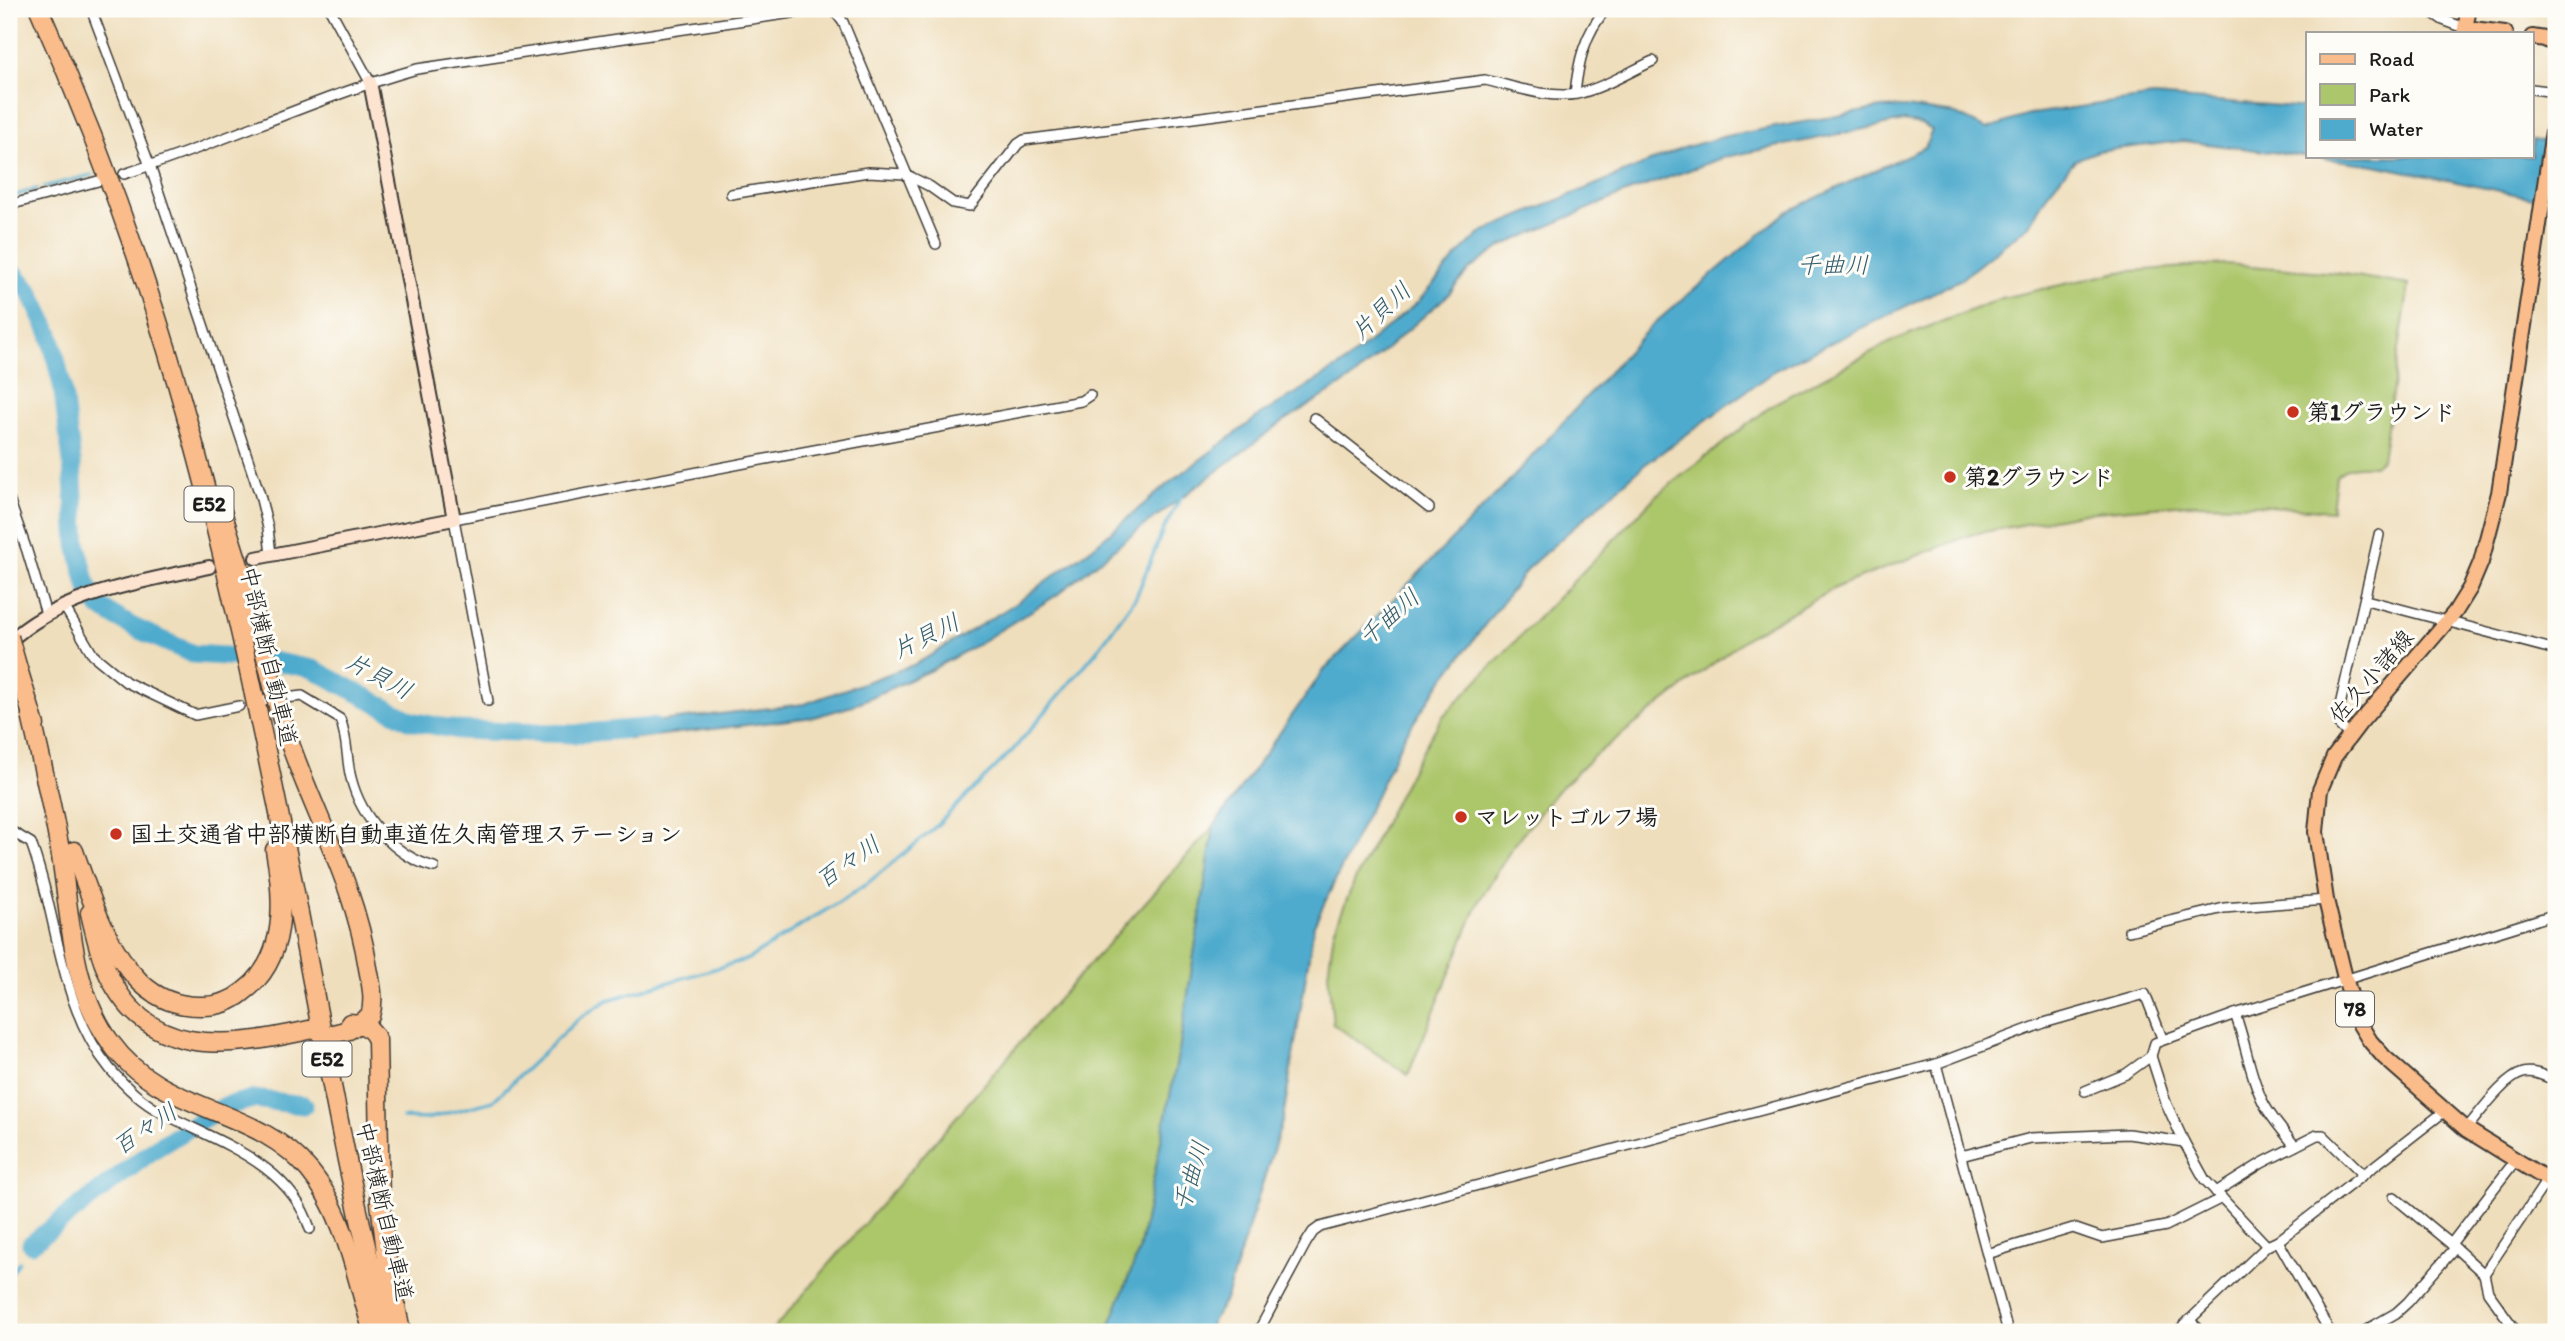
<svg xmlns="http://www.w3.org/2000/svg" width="2565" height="1341" viewBox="0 0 2565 1341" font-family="Itim,'Klee One',sans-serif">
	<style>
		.green { fill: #acc66b; stroke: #647144; stroke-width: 2 }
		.water { fill: #4fabcd; stroke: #366474; stroke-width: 2 }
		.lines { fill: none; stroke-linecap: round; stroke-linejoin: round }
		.stream { stroke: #4fabcd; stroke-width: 3.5 }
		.river { stroke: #4fabcd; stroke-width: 19 }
		.street-casing { stroke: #3c3934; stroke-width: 12 }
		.secondary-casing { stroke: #3c3934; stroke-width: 16 }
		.primary-casing { stroke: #3c3934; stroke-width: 18 }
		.highway-casing { stroke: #3c3934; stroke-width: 21 }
		.street { stroke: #fff; stroke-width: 9 }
		.secondary { stroke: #fde4d0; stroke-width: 12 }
		.primary { stroke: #f9bc8a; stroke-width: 14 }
		.highway { stroke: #f9bc8a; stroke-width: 18 }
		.highway-bridge-casing { stroke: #3c3934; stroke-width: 21; stroke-linecap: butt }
		.highway-bridge { stroke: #f9bc8a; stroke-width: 18 }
		.poi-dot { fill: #c8321e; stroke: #fdfcf7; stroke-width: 2.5 }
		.labels { text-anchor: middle; stroke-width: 6; stroke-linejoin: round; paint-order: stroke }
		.shield { fill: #fdfcf7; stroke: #605f5e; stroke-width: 2 }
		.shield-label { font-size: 21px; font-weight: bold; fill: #1c1c1c }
		.poi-label { font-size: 23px; font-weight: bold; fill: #1c1c1c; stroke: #fdfcf7; text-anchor: start }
		.street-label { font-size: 23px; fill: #1c1c1c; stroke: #fdfcf7 }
		.water-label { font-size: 24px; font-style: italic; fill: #335c6c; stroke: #fdfcf7 }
	</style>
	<rect width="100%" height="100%" fill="#fdfcf7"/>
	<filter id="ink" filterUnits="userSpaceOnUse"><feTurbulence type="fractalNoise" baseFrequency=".0143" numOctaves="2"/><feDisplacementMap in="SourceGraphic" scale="14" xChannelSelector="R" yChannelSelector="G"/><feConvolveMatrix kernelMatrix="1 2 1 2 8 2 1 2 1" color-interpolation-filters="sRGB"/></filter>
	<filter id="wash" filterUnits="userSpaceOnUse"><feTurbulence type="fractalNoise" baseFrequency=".00686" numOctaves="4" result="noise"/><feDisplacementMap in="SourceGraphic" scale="28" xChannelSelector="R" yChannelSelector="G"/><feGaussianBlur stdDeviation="1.57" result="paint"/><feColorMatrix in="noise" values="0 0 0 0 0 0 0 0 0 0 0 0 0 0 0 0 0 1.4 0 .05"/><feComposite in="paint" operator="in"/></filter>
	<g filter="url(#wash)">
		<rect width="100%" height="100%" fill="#efdebc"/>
		<!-- green -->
		<g class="green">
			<path d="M2226,264L2337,273L2409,285L2382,459L2374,466C2358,465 2348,465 2336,476L2332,511L2258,505L2188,504L2084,513L1973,534L1839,586L1750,635L1594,756L1557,791L1512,848L1479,901L1408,1075L1333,1024L1328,973L1334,931L1354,882L1416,761L1443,716L1658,494L1775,403L1892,341L2002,298L2119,272Z"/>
			<path d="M1214,826L1180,1045L1139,1251L1107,1332H771L1044,1015Z"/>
		</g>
		<!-- water -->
		<path class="water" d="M2153,96L2308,108V156H2532V140L2556,144V208L2533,198L2375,165L2183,141L2098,151L2075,160L2048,193L2029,225L1960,280L1777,369L1643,466L1529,567L1434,692L1404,737L1314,925L1283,1119L1226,1298L1206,1332H1107L1139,1251L1180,1045L1214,826L1324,670L1514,476L1651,326L1786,212L1925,147L1932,130L1921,124L1904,121L1725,157L1623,194L1502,246L1470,269L1448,295L1353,378L1281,423L1124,541L1057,595L973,647L931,670L849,707L814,717L629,739L626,725L804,704L916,664L1018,602L1093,547L1169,483L1260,415L1343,364L1418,302L1456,257L1482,232L1683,148L1726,136L1881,108L1906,107L1956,114L1986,129L2032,114Z"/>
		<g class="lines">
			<!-- stream -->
			<g class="stream">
				<path d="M44,187L92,175"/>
				<path d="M9,197L37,189"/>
				<path d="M403,1118L426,1119L493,1101L578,1019L608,1000L748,959L864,886L929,833L1013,750L1096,652L1136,597L1163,530L1181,497"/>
				<path d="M9,1276L19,1262"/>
			</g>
			<!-- river -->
			<g class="river">
				<path d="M9,271L16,275L31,293L50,334L62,385L72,462L77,545L87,585L99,607L133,627L193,654L257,658L313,669L411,721L458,730L574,734L653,727"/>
				<path d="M31,1244L153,1150L225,1106L253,1099L304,1105"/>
			</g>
		</g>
	</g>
	<g filter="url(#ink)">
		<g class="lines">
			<!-- street casing -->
			<g class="street-casing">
				<g id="street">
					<path d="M91,9L150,166L260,495L268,528L271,555"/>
					<path d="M330,9L370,82"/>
					<path d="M833,9L843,22L936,244"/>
					<path d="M2427,9L2443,20L2465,28L2464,32"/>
					<path d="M2532,89L2556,92"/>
					<path d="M1575,94C1578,62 1585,33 1606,9"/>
					<path d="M124,174C223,143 317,97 417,69L819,9"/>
					<path d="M731,194L868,172L905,174L929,186L953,203L970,206L1018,144L1024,140L1485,80C1513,86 1547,99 1577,94C1603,88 1629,72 1653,61"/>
					<path d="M9,205L98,181"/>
					<path d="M1314,418L1429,508"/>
					<path d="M9,499L27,551L46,614"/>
					<path d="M2366,600L2556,650"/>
					<path d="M64,606L93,655L126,682L195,715L239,706"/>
					<path d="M262,701L302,696L340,719C348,738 346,759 351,778C361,818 394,856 434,867"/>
					<path d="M488,701L454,519L782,456L1081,401L1090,395"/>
					<path d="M2349,735L2339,725L2338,714L2379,535"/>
					<path d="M9,830L31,843C59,918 58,1005 110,1069C124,1085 140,1101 159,1111C214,1141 290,1162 310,1229"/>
					<path d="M2129,931L2224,908L2326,900"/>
					<path d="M2235,1014C2246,1043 2249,1074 2263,1102C2271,1118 2284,1132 2295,1146"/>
					<path d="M1936,1064L2008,1332"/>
					<path d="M2085,1091L2126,1074L2151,1056"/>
					<path d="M2466,1129C2480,1113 2504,1078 2523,1073C2535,1070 2546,1077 2556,1081"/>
					<path d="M1961,1156L2031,1138L2128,1134L2184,1142"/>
					<path d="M2515,1161L2451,1244L2484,1274L2547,1180"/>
					<path d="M2216,1192L2262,1163L2317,1135H2323L2362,1173"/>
					<path d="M2394,1197L2451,1244"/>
					<path d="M2278,1241L2330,1332"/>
					<path d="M2267,1246L2205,1180L2184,1142L2166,1103L2151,1056L2155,1043L2235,1014L2556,914"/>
					<path d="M1987,1254L2073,1228L2102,1238L2166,1226L2222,1198"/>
					<path d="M2484,1274L2488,1292L2516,1331"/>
					<path d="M2189,1320L2202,1332"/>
					<path d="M1258,1332L1306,1243L1313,1232L1320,1227L1936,1064L2044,1023L2145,994L2162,1038"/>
					<path d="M2177,1332L2267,1246L2278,1241L2445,1111"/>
					<path d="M2363,1332L2396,1313L2408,1302L2455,1248"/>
				</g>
			</g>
			<!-- secondary casing -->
			<g class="secondary-casing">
				<g id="secondary">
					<path d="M256,558L454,519L370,82"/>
					<path d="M9,642C61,593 141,582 209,567"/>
				</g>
			</g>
			<!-- primary casing -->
			<g class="primary-casing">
				<g id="primary">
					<path d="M2469,9L2465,28L2505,33"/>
					<path d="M2532,37L2545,39L2556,45"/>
					<path d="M2556,111L2499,493L2481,562L2470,588L2455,612L2359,724L2334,757L2320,790L2316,832L2326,900L2345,978L2359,1023L2370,1041L2384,1057L2466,1129L2556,1185"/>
				</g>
			</g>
			<!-- highway casing -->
			<g class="highway-casing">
				<g id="highway">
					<path d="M39,9C93,130 140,256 177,384C223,542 257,705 290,867C321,1022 346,1180 388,1332"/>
					<path d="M219,502L259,629"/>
					<path d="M16,662L35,725"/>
					<path d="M278,706C303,796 354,875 368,968C371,984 375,1000 370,1016L349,1030L333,1034"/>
					<path d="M31,715C41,760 52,805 60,850C71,915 70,988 111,1043C162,1114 255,1105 309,1170C346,1214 356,1279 373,1332"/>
					<path d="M74,851C90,896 106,948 141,983C159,1000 179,1007 204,1006C219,1006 232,1001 243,992C288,959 284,899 275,850"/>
					<path d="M90,913C94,930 98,948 104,964C142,1061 228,1048 309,1030"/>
					<path d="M350,1023C364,1024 371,1027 377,1040L380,1203L387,1260L401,1332"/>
				</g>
			</g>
			<!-- street -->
			<use href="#street" class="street"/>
			<!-- secondary -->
			<use href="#secondary" class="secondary"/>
			<!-- primary -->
			<use href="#primary" class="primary"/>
			<!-- highway -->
			<use href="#highway" class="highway"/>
			<!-- highway-bridge casing -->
			<g class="highway-bridge-casing">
				<g id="highway-bridge">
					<path d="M259,629L278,706"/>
					<path d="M9,637L16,662"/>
				</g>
			</g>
			<!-- highway-bridge -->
			<use href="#highway-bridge" class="highway-bridge"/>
		</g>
	</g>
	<!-- markers -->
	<g class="poi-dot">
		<circle cx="2293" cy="412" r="7"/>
		<circle cx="1950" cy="477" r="7"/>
		<circle cx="1461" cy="817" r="7"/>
		<circle cx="116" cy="834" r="7"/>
	</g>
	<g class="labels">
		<!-- shield labels -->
		<g class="shield">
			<rect x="184.5" y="486.5" width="49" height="35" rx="5"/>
			<rect x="2336" y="991.5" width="38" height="35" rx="5"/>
			<rect x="302.5" y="1041.5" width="49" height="35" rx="5"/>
		</g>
		<g class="shield-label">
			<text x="209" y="511">E52</text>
			<text x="2355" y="1016">78</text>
			<text x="327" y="1066">E52</text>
		</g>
		<!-- poi labels -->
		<g class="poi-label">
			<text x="2307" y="420">第1グラウンド</text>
			<text x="1964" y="485">第2グラウンド</text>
			<text x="1475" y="825">マレットゴルフ場</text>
			<text x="130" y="842">国土交通省中部横断自動車道佐久南管理ステーション</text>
		</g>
		<!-- street labels -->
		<g class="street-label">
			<text transform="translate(269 656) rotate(77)" y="8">中部横断自動車道</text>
			<text transform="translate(2371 676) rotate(-49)" y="8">佐久小諸線</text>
			<text transform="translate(385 1211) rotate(77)" y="8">中部横断自動車道</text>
		</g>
		<!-- water labels -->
		<g class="water-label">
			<text x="1833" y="273">千曲川</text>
			<text transform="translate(1381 311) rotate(-43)" y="8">片貝川</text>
			<text transform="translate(1389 617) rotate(-41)" y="8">千曲川</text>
			<text transform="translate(926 636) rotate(-26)" y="8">片貝川</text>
			<text transform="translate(379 676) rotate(28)" y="8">片貝川</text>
			<text transform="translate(848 862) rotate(-35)" y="8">百々川</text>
			<text transform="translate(145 1129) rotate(-34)" y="8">百々川</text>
			<text transform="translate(1191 1176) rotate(-73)" y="8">千曲川</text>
		</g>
	</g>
	<!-- margin -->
	<rect width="2565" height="1341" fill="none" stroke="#fdfcf7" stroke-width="35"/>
	<!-- legend -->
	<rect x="2306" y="32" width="228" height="126" fill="#fdfcf7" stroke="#a3a29f" stroke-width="2"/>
	<rect x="2320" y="54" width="35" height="10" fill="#f9bc8a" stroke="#a3a29f" stroke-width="2"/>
	<text x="2369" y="66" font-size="21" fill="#1c1c1c">Road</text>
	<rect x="2320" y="84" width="35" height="21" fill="#acc66b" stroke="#a3a29f" stroke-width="2"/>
	<text x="2369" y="102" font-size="21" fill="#1c1c1c">Park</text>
	<rect x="2320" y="119" width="35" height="21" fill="#4fabcd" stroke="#a3a29f" stroke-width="2"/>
	<text x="2369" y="136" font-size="21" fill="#1c1c1c">Water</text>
</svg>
